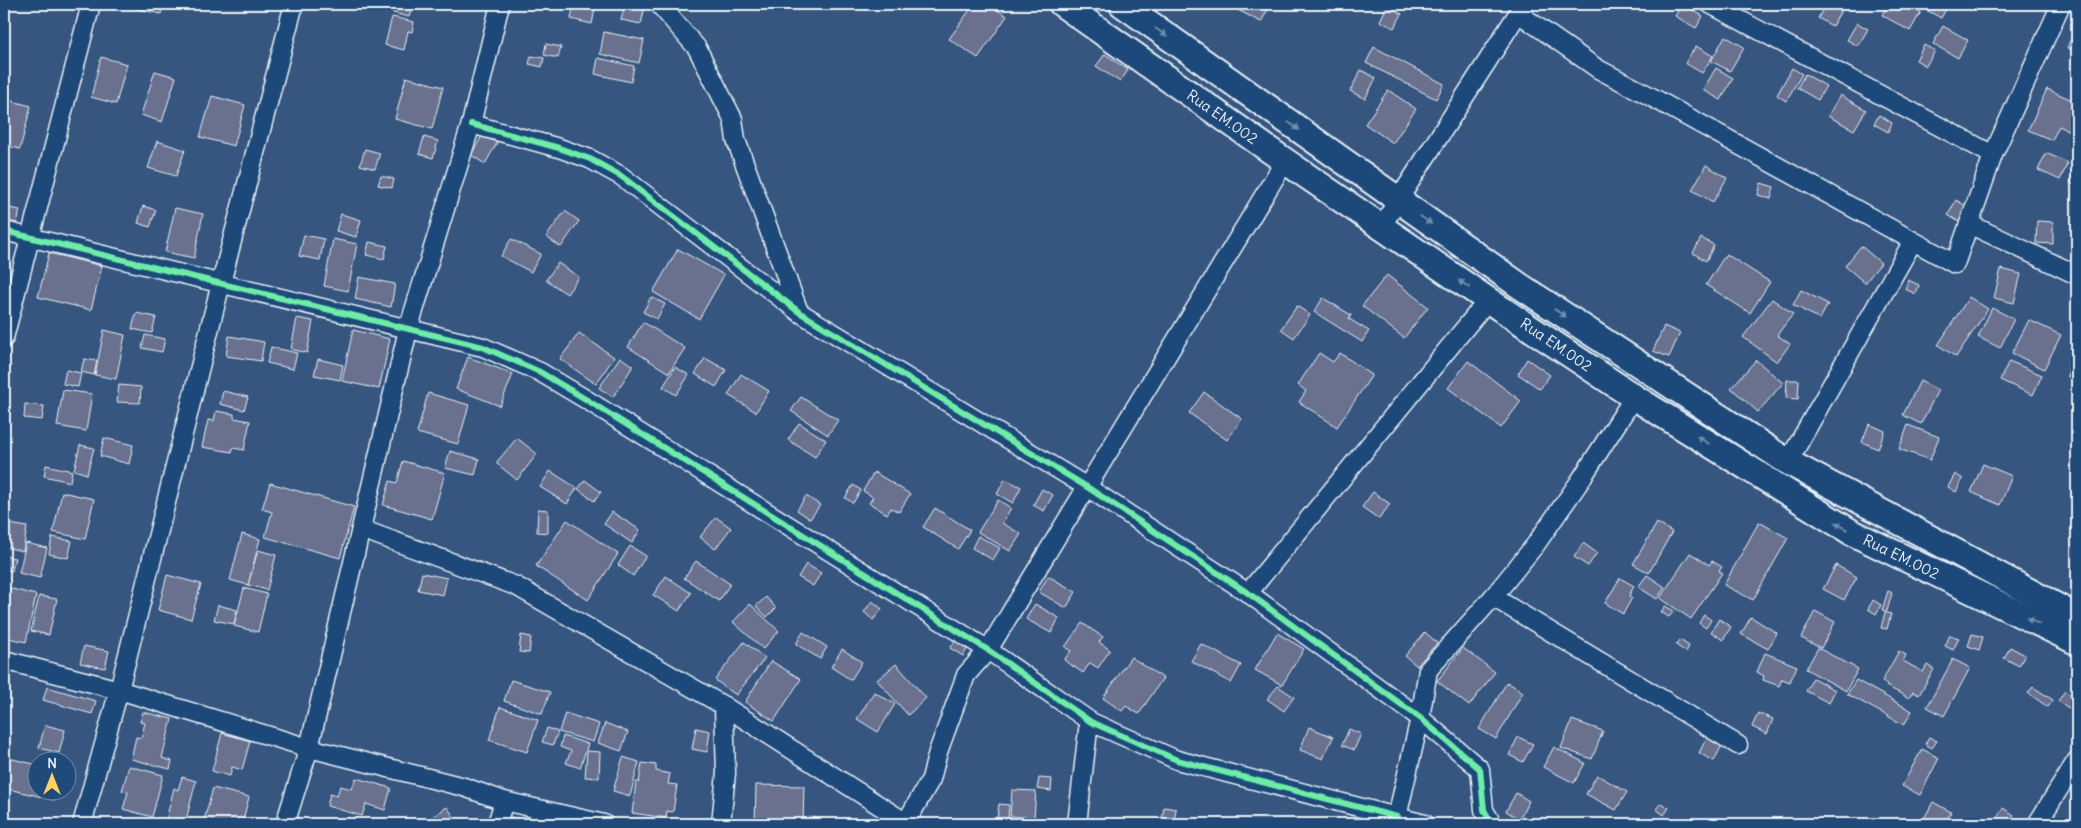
<svg xmlns="http://www.w3.org/2000/svg" width="2081" height="828" viewBox="0 0 2081 828" font-family="Delius,sans-serif">
	<style>
		.building { fill: #6a718f; stroke: #e8f1f8 }
		.lines { fill: none; stroke-linecap: round; stroke-linejoin: round }
		.street-casing { stroke: #e8f1f8; stroke-width: 21 }
		.secondary-casing { stroke: #e8f1f8; stroke-width: 29 }
		.street { stroke: #1f4a7a; stroke-width: 18 }
		.secondary { stroke: #1f4a7a; stroke-width: 25 }
		.cycleway-casing { stroke: #1f4a7a; stroke-width: 9 }
		.cycleway { stroke: #6deda7; stroke-width: 6 }
		.oneway { fill: #6f8dac }
		.labels { text-anchor: middle; stroke-width: 4.5; stroke-linejoin: round; paint-order: stroke }
		.street-label { font-size: 15px; fill: #e8f1f8; stroke: #1f4a7a }
	</style>
	<rect width="100%" height="100%" fill="#365680"/>
	<filter id="ink" filterUnits="userSpaceOnUse"><feTurbulence type="fractalNoise" baseFrequency=".02" numOctaves="2"/><feDisplacementMap in="SourceGraphic" scale="10" xChannelSelector="R" yChannelSelector="G"/><feConvolveMatrix kernelMatrix="1 2 1 2 8 2 1 2 1" color-interpolation-filters="sRGB"/></filter>
	<g filter="url(#ink)">
		<!-- building -->
		<g class="building">
			<path d="M129,4H163L161,14L128,7Z"/>
			<path d="M395,4H413L409,17L393,13Z"/>
			<path d="M574,4H596L592,24L571,19Z"/>
			<path d="M625,4L645,7L641,24L621,20Z"/>
			<path d="M974,4H988L1007,16L978,58L949,39Z"/>
			<path d="M1226,4H1271L1261,22Z"/>
			<path d="M1682,4L1703,16L1696,28L1675,16Z"/>
			<path d="M1826,4H1845L1832,26L1818,18Z"/>
			<path d="M1888,4H1906L1921,12L1910,31L1882,15Z"/>
			<path d="M1923,4H1949L1941,18L1921,7Z"/>
			<path d="M1387,6L1402,14L1394,28L1380,21Z"/>
			<path d="M392,17L414,22L412,32L408,31L404,50L385,45Z"/>
			<path d="M1857,23L1868,29L1858,46L1847,40Z"/>
			<path d="M2077,23V52L2067,48Z"/>
			<path d="M1943,26L1968,40L1958,58L1933,44Z"/>
			<path d="M604,32L644,40L639,63L600,54Z"/>
			<path d="M1725,36L1744,47L1730,71L1711,61Z"/>
			<path d="M546,44L561,47L558,58L544,55Z"/>
			<path d="M1924,45L1935,51L1926,66L1916,60Z"/>
			<path d="M1696,46L1713,56L1702,73L1685,63Z"/>
			<path d="M1374,47L1444,84L1436,99L1366,63Z"/>
			<path d="M1105,54L1128,70L1120,82L1096,66Z"/>
			<path d="M531,56L544,58L542,67L529,64Z"/>
			<path d="M101,57L127,64L116,104L91,97Z"/>
			<path d="M598,58L634,66L631,82L595,74Z"/>
			<path d="M1716,68L1733,78L1721,100L1703,90Z"/>
			<path d="M1792,68L1802,74L1786,101L1777,95Z"/>
			<path d="M1361,70L1376,78L1365,99L1350,91Z"/>
			<path d="M155,71L176,77L162,122L141,115Z"/>
			<path d="M1805,74L1826,86L1818,100L1797,88Z"/>
			<path d="M406,77L443,87L432,129L395,119Z"/>
			<path d="M2047,89L2077,102V121L2072,132L2059,126L2052,140L2028,130Z"/>
			<path d="M1388,90L1416,109L1393,143L1365,124Z"/>
			<path d="M1840,95L1866,110L1854,130L1828,116Z"/>
			<path d="M212,96L245,105L234,146L200,137Z"/>
			<path d="M4,99L31,106L20,149L4,145Z"/>
			<path d="M1879,115L1892,123L1888,132L1874,124Z"/>
			<path d="M483,134L497,143L485,164L471,155Z"/>
			<path d="M424,137L438,141L433,158L419,154Z"/>
			<path d="M157,141L185,150L176,176L148,168Z"/>
			<path d="M365,149L380,153L375,169L360,165Z"/>
			<path d="M2046,153L2068,163L2060,180L2038,170Z"/>
			<path d="M1706,165L1727,178L1713,202L1692,190Z"/>
			<path d="M2076,168L2077,169V186L2070,183Z"/>
			<path d="M381,176L394,179L392,188L378,185Z"/>
			<path d="M1761,183L1774,187L1771,199L1758,195Z"/>
			<path d="M1956,200L1968,207L1959,222L1948,215Z"/>
			<path d="M143,206L156,210L150,227L138,223Z"/>
			<path d="M4,207L20,210L17,223L4,220Z"/>
			<path d="M175,208L203,214L194,258L165,252Z"/>
			<path d="M565,211L579,221L561,247L546,237Z"/>
			<path d="M341,214L361,220L356,237L336,231Z"/>
			<path d="M2037,221L2053,222V244L2036,243Z"/>
			<path d="M304,235L324,239L320,260L299,256Z"/>
			<path d="M1701,238L1714,245L1706,261L1693,253Z"/>
			<path d="M333,239L357,244L348,291L324,286Z"/>
			<path d="M511,239L541,254L531,272L501,256Z"/>
			<path d="M369,242L387,246L384,259L366,255Z"/>
			<path d="M1861,246L1881,263L1865,283L1845,266Z"/>
			<path d="M678,249L724,275L699,319L653,292Z"/>
			<path d="M49,253L102,266L91,310L38,297Z"/>
			<path d="M1726,254L1770,282L1750,313L1706,285Z"/>
			<path d="M558,263L579,277L567,294L546,280Z"/>
			<path d="M2001,269L2021,274L2014,303L1994,298Z"/>
			<path d="M1387,275L1428,307L1404,338L1362,306Z"/>
			<path d="M359,277L395,284L391,307L355,299Z"/>
			<path d="M1908,280L1919,285L1916,294L1905,289Z"/>
			<path d="M1801,290L1828,304L1820,319L1793,305Z"/>
			<path d="M651,297L665,304L657,319L643,312Z"/>
			<path d="M1969,297L1988,309L1956,357L1938,345Z"/>
			<path d="M1323,298L1351,315L1349,319L1369,331L1362,342L1314,312Z"/>
			<path d="M1772,299L1793,314L1777,335L1790,344L1777,362L1743,337Z"/>
			<path d="M1297,306L1310,315L1294,338L1281,329Z"/>
			<path d="M1992,308L2014,319L2000,348L1978,337Z"/>
			<path d="M136,313L156,317L152,333L132,329Z"/>
			<path d="M297,318L313,321L307,353L291,349Z"/>
			<path d="M2029,320L2061,335L2044,369L2012,353Z"/>
			<path d="M643,322L685,348L669,373L628,347Z"/>
			<path d="M1664,326L1680,333L1669,357L1653,351Z"/>
			<path d="M104,330L125,335L116,379L95,375Z"/>
			<path d="M353,330L390,339L379,389L342,381Z"/>
			<path d="M579,333L614,357L596,384L560,359Z"/>
			<path d="M145,335L165,339L162,352L142,348Z"/>
			<path d="M229,336L264,342L261,361L226,356Z"/>
			<path d="M271,347L297,353L293,369L267,363Z"/>
			<path d="M1319,353L1333,362L1340,353L1372,375L1337,427L1299,402L1306,391L1298,385Z"/>
			<path d="M468,357L513,374L500,406L456,389Z"/>
			<path d="M620,357L633,366L613,397L599,388Z"/>
			<path d="M705,358L726,370L716,387L695,374Z"/>
			<path d="M2070,358L2077,359V377H2068Z"/>
			<path d="M84,359L97,361L94,375L81,372Z"/>
			<path d="M318,359L343,365L340,380L314,375Z"/>
			<path d="M1527,359L1550,375L1540,389L1518,374Z"/>
			<path d="M1756,360L1783,383L1758,412L1731,388Z"/>
			<path d="M1468,361L1521,401L1501,428L1448,388Z"/>
			<path d="M2009,361L2042,375L2033,395L2000,380Z"/>
			<path d="M675,367L689,375L676,395L663,387Z"/>
			<path d="M66,370L81,373L78,387L63,384Z"/>
			<path d="M741,374L769,391L756,412L728,395Z"/>
			<path d="M1787,380H1799L1798,399L1786,398Z"/>
			<path d="M1920,381L1938,390L1921,424L1903,415Z"/>
			<path d="M119,385L141,387L140,403L117,402Z"/>
			<path d="M63,390L92,394L86,431L57,426Z"/>
			<path d="M223,391L248,397L244,410L220,404Z"/>
			<path d="M1204,392L1242,419L1227,440L1189,413Z"/>
			<path d="M428,393L469,405L458,444L417,433Z"/>
			<path d="M801,397L838,420L828,435L791,411Z"/>
			<path d="M25,404L44,406L42,420L24,418Z"/>
			<path d="M216,411L234,414V418L250,421L244,450L233,448L232,452L202,447L208,420L214,421Z"/>
			<path d="M799,423L826,440L815,457L788,440Z"/>
			<path d="M1869,424L1885,431L1878,449L1862,442Z"/>
			<path d="M1908,425L1939,437L1930,460L1899,449Z"/>
			<path d="M104,438L133,445L129,464L100,456Z"/>
			<path d="M517,438L537,454L517,480L496,463Z"/>
			<path d="M80,445L94,448L87,474L74,470Z"/>
			<path d="M450,451L479,459L475,475L445,468Z"/>
			<path d="M403,461L445,473L432,519L383,505L390,481L397,483Z"/>
			<path d="M1983,464L2012,476L2000,505L1971,492Z"/>
			<path d="M46,465L72,471L70,482L44,476Z"/>
			<path d="M550,471L577,488L567,504L540,487Z"/>
			<path d="M874,472L910,494L899,512L891,508L887,514L869,503L873,497L863,491Z"/>
			<path d="M1955,474L1963,479L1956,492L1948,487Z"/>
			<path d="M1005,479L1021,487L1013,503L997,494Z"/>
			<path d="M585,480L601,492L594,501L578,489Z"/>
			<path d="M270,483L354,507L340,558L265,537L272,512L262,509Z"/>
			<path d="M853,485L861,490L853,503L845,498Z"/>
			<path d="M1042,489L1053,495L1044,511L1033,505Z"/>
			<path d="M62,492L94,499L85,539L53,532Z"/>
			<path d="M1373,492L1390,504L1379,519L1362,507Z"/>
			<path d="M806,496L820,505L810,519L797,510Z"/>
			<path d="M998,500L1011,508L1002,523L1021,534L1010,551L978,532Z"/>
			<path d="M935,508L970,530L958,549L923,527Z"/>
			<path d="M538,509L548,510V533L537,532Z"/>
			<path d="M612,512L640,530L632,543L604,524Z"/>
			<path d="M716,517L731,528L715,549L700,537Z"/>
			<path d="M567,520L618,554L588,600L536,566Z"/>
			<path d="M1759,522L1788,538L1753,600L1724,585Z"/>
			<path d="M4,523L27,527L23,551L4,547Z"/>
			<path d="M1657,523L1672,532L1649,573L1633,564Z"/>
			<path d="M242,534L260,539L248,585L230,580Z"/>
			<path d="M978,536L1000,548L993,560L972,548Z"/>
			<path d="M52,537L72,541L68,558L49,554Z"/>
			<path d="M26,543L47,548L40,578L19,573Z"/>
			<path d="M1583,543L1597,553L1588,566L1574,557Z"/>
			<path d="M630,546L646,556L633,576L618,565Z"/>
			<path d="M258,550L276,555L267,590L248,585Z"/>
			<path d="M1690,553L1709,565L1712,561L1722,567L1719,571L1722,573L1691,619L1660,598Z"/>
			<path d="M4,556L15,558L12,571L4,569Z"/>
			<path d="M696,561L730,584L719,601L684,578Z"/>
			<path d="M806,564L821,573L813,586L798,577Z"/>
			<path d="M1836,565L1857,577L1844,600L1823,589Z"/>
			<path d="M422,573L447,578L443,595L418,590Z"/>
			<path d="M167,575L201,584L191,619L158,610Z"/>
			<path d="M1647,575L1665,587L1657,599L1638,587Z"/>
			<path d="M666,576L691,593L679,611L653,595Z"/>
			<path d="M1048,576L1076,592L1066,608L1039,592Z"/>
			<path d="M1620,578L1634,586L1629,596L1632,598L1623,614L1605,603Z"/>
			<path d="M8,588L36,595L26,642L4,637L10,607L4,606Z"/>
			<path d="M244,588L267,594L258,632L234,626Z"/>
			<path d="M1888,591L1892,593L1887,611L1882,610Z"/>
			<path d="M39,596L57,599L49,635L31,631Z"/>
			<path d="M766,597L776,608L767,617L756,606Z"/>
			<path d="M1873,600L1881,605L1876,614L1868,609Z"/>
			<path d="M872,601L882,609L873,620L864,612Z"/>
			<path d="M750,604L779,631L763,649L733,622Z"/>
			<path d="M1035,604L1059,618L1051,633L1026,619Z"/>
			<path d="M218,605L237,610L234,624L214,620Z"/>
			<path d="M1665,606L1674,611L1669,617L1661,612Z"/>
			<path d="M1815,611L1835,622L1821,648L1801,638Z"/>
			<path d="M1885,612L1891,614L1887,629L1881,628Z"/>
			<path d="M1704,615L1711,620L1706,628L1699,623Z"/>
			<path d="M1751,617L1777,633L1768,649L1741,634Z"/>
			<path d="M1719,619L1731,627L1723,640L1711,632Z"/>
			<path d="M1082,623L1103,637L1099,642L1110,650L1098,668L1090,663L1083,673L1064,660L1071,651L1065,647Z"/>
			<path d="M803,632L827,647L820,659L796,644Z"/>
			<path d="M1425,632L1437,643L1417,666L1405,656Z"/>
			<path d="M1277,633L1304,649L1282,685L1255,670Z"/>
			<path d="M1972,634L1983,637L1979,650L1968,646Z"/>
			<path d="M521,635L531,637L529,653L519,652Z"/>
			<path d="M960,635L971,642L963,656L950,648Z"/>
			<path d="M1950,635L1959,638L1953,650L1945,646Z"/>
			<path d="M1680,640L1689,646L1686,652L1676,645Z"/>
			<path d="M744,642L765,658L736,695L715,680Z"/>
			<path d="M1201,644L1241,665L1231,683L1191,661Z"/>
			<path d="M84,646L109,651L105,668L80,663Z"/>
			<path d="M2010,647L2025,655L2019,666L2004,658Z"/>
			<path d="M1463,648L1495,672L1469,706L1437,681Z"/>
			<path d="M1818,648L1858,669L1846,691L1806,669Z"/>
			<path d="M842,649L862,662L851,680L831,667Z"/>
			<path d="M1899,651L1906,655L1903,661L1923,672L1927,665L1934,669L1919,695L1913,692L1909,698L1886,686L1887,684L1882,681Z"/>
			<path d="M1765,653L1797,666L1790,682L1782,679L1779,686L1763,680L1764,676L1757,672Z"/>
			<path d="M1131,657L1163,678L1139,714L1126,706L1122,711L1103,698Z"/>
			<path d="M1953,659L1970,668L1944,716L1927,707Z"/>
			<path d="M771,661L801,679L774,721L745,702Z"/>
			<path d="M896,664L926,698L908,715L877,680Z"/>
			<path d="M1813,678L1835,690L1829,703L1806,691Z"/>
			<path d="M511,680L550,692L542,714L504,701Z"/>
			<path d="M1856,680L1912,711L1904,725L1847,694Z"/>
			<path d="M1507,682L1523,692L1496,739L1479,729Z"/>
			<path d="M1278,686L1294,697L1284,711L1267,699Z"/>
			<path d="M47,687L96,701L92,714L43,700Z"/>
			<path d="M2033,687L2053,700L2048,707L2028,693Z"/>
			<path d="M2065,691L2077,700V709L2075,712L2058,701Z"/>
			<path d="M874,692L895,704L878,732L857,719Z"/>
			<path d="M500,707L538,720L527,752L489,740Z"/>
			<path d="M143,712L172,719L162,758L172,761L170,769L131,759L136,737L141,738L145,723L140,722Z"/>
			<path d="M565,713L599,724L593,742L559,732Z"/>
			<path d="M1758,713L1773,719L1767,734L1752,727Z"/>
			<path d="M1572,720L1603,731L1592,759L1561,748Z"/>
			<path d="M605,723L628,732L621,751L598,743Z"/>
			<path d="M45,725L65,730L59,753L39,748Z"/>
			<path d="M1309,727L1333,737L1323,759L1300,750Z"/>
			<path d="M547,728L558,732L553,745L542,742Z"/>
			<path d="M696,728L710,731L707,752L692,749Z"/>
			<path d="M1349,729L1361,734L1354,750L1342,745Z"/>
			<path d="M222,733L250,741L242,770L232,767L230,776L212,771Z"/>
			<path d="M1709,733L1724,741L1714,761L1699,753Z"/>
			<path d="M563,736L588,744L580,768L566,763L571,751L560,747Z"/>
			<path d="M1518,737L1533,744L1523,762L1509,755Z"/>
			<path d="M1929,737L1937,741L1932,748L1925,744Z"/>
			<path d="M1554,747L1585,763L1574,783L1543,767Z"/>
			<path d="M1922,749L1939,758L1920,795L1902,786Z"/>
			<path d="M587,751L600,752L599,778L585,777Z"/>
			<path d="M4,757L38,765V790H57L55,800L4,788Z"/>
			<path d="M623,757L639,762L630,796L613,791Z"/>
			<path d="M642,763L656,765V771L670,774L668,784L677,785L673,812L667,811L666,818L632,813L636,782H639Z"/>
			<path d="M129,766L163,775L152,817L123,809L128,792L122,791Z"/>
			<path d="M1597,775L1627,792L1616,810L1586,794Z"/>
			<path d="M182,777L196,781L185,824H165L174,788L178,790Z"/>
			<path d="M356,778L391,788L385,810L366,804L362,816L327,806L330,794L337,796L340,786L352,789Z"/>
			<path d="M1039,778L1052,779L1051,791L1037,789Z"/>
			<path d="M756,785L804,786L803,824H755Z"/>
			<path d="M213,788L249,797L242,824H203Z"/>
			<path d="M1012,790L1036,791L1034,818L1010,816Z"/>
			<path d="M1516,793L1529,801L1519,819L1506,811Z"/>
			<path d="M1933,802L1951,812L1944,824H1925L1922,822Z"/>
			<path d="M1661,803L1669,808L1664,815L1656,809Z"/>
			<path d="M999,804L1009,805L1008,819H1013V824H999V819H997Z"/>
			<path d="M447,807L459,824H428L426,821Z"/>
			<path d="M1164,807L1176,809L1174,822L1162,820Z"/>
			<path d="M2003,808L2014,815L2007,824H2001L1995,820Z"/>
			<path d="M510,817L538,824H508Z"/>
			<path d="M810,817L823,819L822,824H810Z"/>
		</g>
		<g class="lines">
			<!-- street casing -->
			<g class="street-casing">
				<g id="street">
					<path d="M659,4L697,48L733,119L736,140L799,312"/>
					<path d="M1710,4L1993,155"/>
					<path d="M1518,13L1598,69L1646,94L1955,264L1993,155L2061,4"/>
					<path d="M471,124L559,148L590,159L621,176L799,312L1087,487L1248,593L1420,718L1480,769L1484,810L1492,824"/>
					<path d="M1969,224L2077,275"/>
					<path d="M1381,227L1524,4"/>
					<path d="M4,231L483,347L540,372L587,400L988,650L1091,722L1177,760L1397,817"/>
					<path d="M4,338L91,4"/>
					<path d="M1788,462L1913,241"/>
					<path d="M361,529L516,586L724,706L905,822"/>
					<path d="M1248,593L1488,300"/>
					<path d="M1493,597L1738,745"/>
					<path d="M4,660L119,690L309,748L464,787L504,801L604,824"/>
					<path d="M82,824L119,690L221,283L294,4"/>
					<path d="M285,824L309,748L408,330L471,124L500,4"/>
					<path d="M497,824L504,801"/>
					<path d="M721,824L726,773L724,706"/>
					<path d="M905,824L931,779L938,752L966,675L988,650L1285,161"/>
					<path d="M1077,824L1088,730L1091,722"/>
					<path d="M1425,824L1397,817L1420,718L1428,670L1493,597L1536,544L1578,484L1634,397"/>
					<path d="M2037,824L2077,760"/>
				</g>
			</g>
			<!-- secondary casing -->
			<g class="secondary-casing">
				<g id="secondary">
					<path d="M1062,4L1285,161L1488,300L1634,397L1851,532L2077,642"/>
					<path d="M1122,4L1520,286L1788,462L2077,617"/>
				</g>
			</g>
			<!-- street -->
			<use href="#street" class="street"/>
			<!-- secondary -->
			<use href="#secondary" class="secondary"/>
			<!-- cycleway casing -->
			<g class="cycleway-casing">
				<g id="cycleway">
					<path d="M471,124L559,148L590,159L621,176L799,312L1087,487L1248,593L1420,718L1480,769L1484,810L1492,824"/>
					<path d="M4,231L483,347L540,372L587,400L988,650L1091,722L1177,760L1397,817"/>
				</g>
			</g>
			<!-- cycleway -->
			<use href="#cycleway" class="cycleway"/>
		</g>
		<!-- one-way arrows -->
		<defs><path id="oneway-solid" d="M-6-.8H1V-3.2L6.5 0L1 3.2V.8H-6Z" transform="scale(1.25)"/></defs>
		<g class="oneway">
			<use href="#oneway-solid" transform="translate(1161 32) rotate(35)"/>
			<use href="#oneway-solid" transform="translate(1294 126) rotate(35)"/>
			<use href="#oneway-solid" transform="translate(1426 220) rotate(35)"/>
			<use href="#oneway-solid" transform="translate(1464 284) rotate(-146)"/>
			<use href="#oneway-solid" transform="translate(1560 313) rotate(33)"/>
			<use href="#oneway-solid" transform="translate(1703 440) rotate(-148)"/>
			<use href="#oneway-solid" transform="translate(1841 526) rotate(-148)"/>
			<use href="#oneway-solid" transform="translate(2033 621) rotate(-154)"/>
		</g>
	</g>
	<g class="labels">
		<!-- street labels -->
		<g class="street-label">
			<text transform="translate(1222 117) rotate(35)" y="5">Rua EM.002</text>
			<text transform="translate(1556 345) rotate(34)" y="5">Rua EM.002</text>
			<text transform="translate(1901 557) rotate(26)" y="5">Rua EM.002</text>
		</g>
	</g>
	<!-- margin -->
	<rect width="2081" height="828" fill="none" stroke="#1f4a7a" stroke-width="20"/>
	<rect x="10" y="10" width="2061" height="808" fill="none" stroke="#e8f1f8" stroke-width="2" filter="url(#ink)"/>
	<!-- north arrow -->
	<g transform="translate(52 776)"><circle r="24" fill="#1f4a7a" stroke="#6f8dac"/>
	<path d="M0-4L9 19L0 12L-9 19Z" fill="#ffd166"/>
	<text y="-8" font-size="14" font-weight="bold" text-anchor="middle" fill="#e8f1f8">N</text>
	</g>
</svg>
